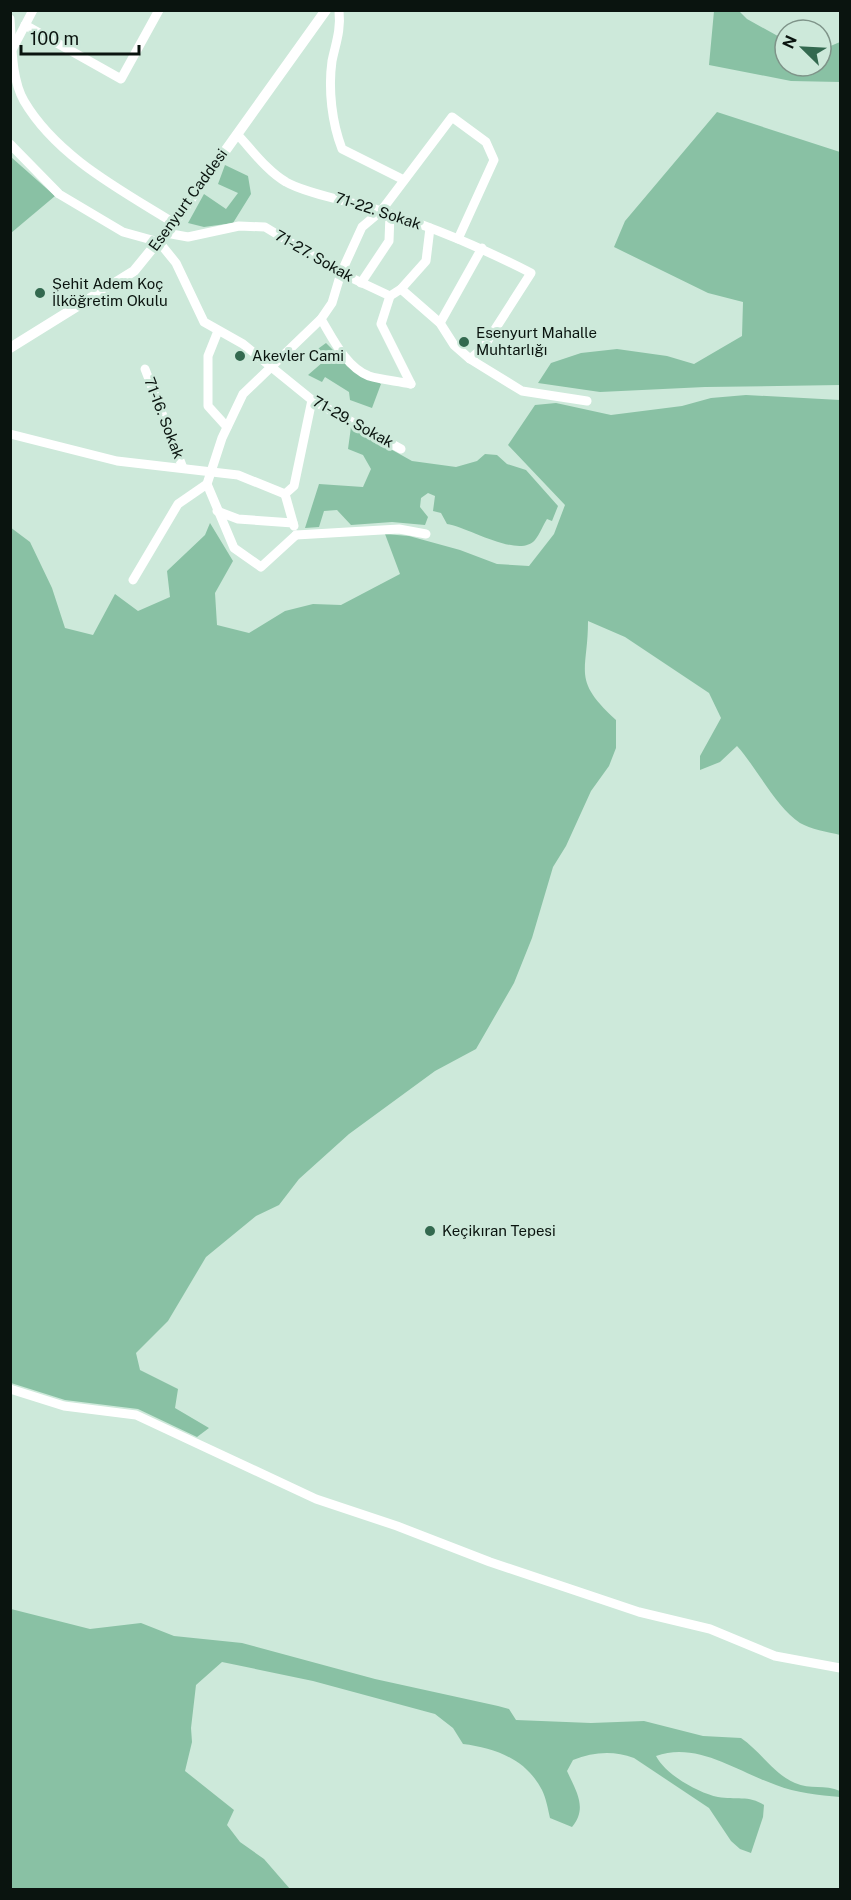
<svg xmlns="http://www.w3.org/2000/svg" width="851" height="1900" viewBox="0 0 851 1900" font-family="'Public Sans',sans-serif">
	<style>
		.green { fill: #89c1a4 }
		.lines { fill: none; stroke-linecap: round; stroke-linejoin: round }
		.minor { stroke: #fff; stroke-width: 9 }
		.tertiary { stroke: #fff; stroke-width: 10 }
		.poi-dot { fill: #33694f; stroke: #cde9da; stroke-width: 2 }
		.labels { text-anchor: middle; stroke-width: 6; stroke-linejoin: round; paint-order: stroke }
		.street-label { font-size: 15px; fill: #0a140f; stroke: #cde9da }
		.poi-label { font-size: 15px; fill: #0a140f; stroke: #cde9da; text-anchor: start }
	</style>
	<rect width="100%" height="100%" fill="#cde9da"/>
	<!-- green -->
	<g class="green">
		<path d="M714,11H739L747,19L785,40V66H821V50L840,42V82L791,81L709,65Z"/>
		<path d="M717,112L840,152V385L705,387L600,392L538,383L551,363L581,353L617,349L667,356L694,364L742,336L743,302L708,293L614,247L625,221Z"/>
		<path d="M11,157L55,196L11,233Z"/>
		<path d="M225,165L248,176L251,194L233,223L204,227L188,223L204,194L226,209L238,193L218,184Z"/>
		<path d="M326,343L347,364L381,384L372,408L350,400L349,392L325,377L322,382L308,375L323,362L315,351Z"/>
		<path d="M746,395L840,400V835C828,832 810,829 800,823C775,806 757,768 737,746L720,762L700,770V756L721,718L709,693L625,637L588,621C588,673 571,679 616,720V748L609,766L591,791L566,846L553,867L532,938L514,983L476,1049L435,1071L349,1134L299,1179L279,1205L256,1216L206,1257L168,1321L136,1353L140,1370L178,1389L175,1408L209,1428L197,1437L138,1409L65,1400L11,1383L10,527L30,542L52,588L65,628L93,635L115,594L138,611L170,597L167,571L205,535L210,523L233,561L215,593L217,625L249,633L285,611L313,604L341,605L400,574L385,534L409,536L460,550L497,564L529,566L554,534L565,505L508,445L535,405L556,403L611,415L682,406L711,398Z"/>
		<path d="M351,427L412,461L456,467L477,461L485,454L497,455L507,464L526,470L558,506L552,521L547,519C543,525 540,534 535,540C519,559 468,527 447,524L441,513L433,511L435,496L428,493L421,498L420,507L428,517L425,525L392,522L351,525L337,510L324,511L319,527L305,528L319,484L363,487L371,469L363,455L348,449Z"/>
		<path d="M11,1609L90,1629L141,1623L174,1636L242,1643L375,1679L498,1706L509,1709L516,1720L591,1723L644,1721L703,1736L741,1738C760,1751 774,1774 795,1783C810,1790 825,1784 840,1791V1797C819,1795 796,1793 776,1785C738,1772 697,1741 656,1756C665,1774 698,1793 718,1797C735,1800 749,1795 764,1805L763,1817L751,1853L740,1849L731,1841L709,1808L634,1758C613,1750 593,1752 573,1760L567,1771C576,1791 588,1808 572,1827L550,1818C548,1809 546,1798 542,1790C526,1759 495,1748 463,1744L453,1728L435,1714L313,1681L222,1662L196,1685L191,1728L192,1742L185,1771L234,1810L227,1825L240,1842L264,1859L290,1889H11Z"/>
	</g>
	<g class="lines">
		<!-- minor -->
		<g class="minor">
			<path d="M339,10C341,31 336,42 332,61C328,90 332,123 342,149L404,180"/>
			<path d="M10,19C12,44 11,78 24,101C57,157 121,190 174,223"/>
			<path d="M25,25L121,79L159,10"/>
			<path d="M13,48L33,10"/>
			<path d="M237,134C252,150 267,171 286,182C304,193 356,203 378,210C431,226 482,248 531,273L483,348L470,359"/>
			<path d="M10,144L59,194L123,232L159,242L176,263L204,322L243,344L312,400L401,449"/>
			<path d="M166,233L188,237L239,226L265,227L341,273L390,296"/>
			<path d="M361,283L389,241L390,214"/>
			<path d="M401,289L440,323L454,345L470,359L522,391L587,401"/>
			<path d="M321,319C333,339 346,367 369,376C382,380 398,381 411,384"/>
			<path d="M440,323L482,248"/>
			<path d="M218,331L208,356V406L227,427"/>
			<path d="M145,369L183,468"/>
			<path d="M411,384L381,324L390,296L401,289L426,261L430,228"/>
			<path d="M10,434L117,461L238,475L285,494"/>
			<path d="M285,494L294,486L312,400"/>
			<path d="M285,494L294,526"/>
			<path d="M217,511L238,519L293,523"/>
			<path d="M296,535L261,567L234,548L207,484L222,438L243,394L321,319L332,303L341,273L362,227L381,211L452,117L486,142L494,160L458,239"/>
			<path d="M296,535L399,529L426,534"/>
			<path d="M133,580L178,504L207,484"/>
			<path d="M10,1389L64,1406L136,1415L316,1499L397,1526L490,1562L639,1612L710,1629L775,1656L840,1668"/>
		</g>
		<!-- tertiary -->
		<path class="tertiary" d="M10,348L134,271L178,217L326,10"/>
	</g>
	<!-- markers -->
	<g class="poi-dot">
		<circle cx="40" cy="293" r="6"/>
		<circle cx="464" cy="342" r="6"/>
		<circle cx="240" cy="356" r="6"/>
		<circle cx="430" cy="1231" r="6"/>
	</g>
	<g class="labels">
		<!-- street labels -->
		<g class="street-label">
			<text transform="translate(188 200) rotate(-54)" y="5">Esenyurt Caddesi</text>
			<text transform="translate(378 211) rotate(18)" y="5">71-22. Sokak</text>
			<text transform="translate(314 256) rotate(30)" y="5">71-27. Sokak</text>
			<text transform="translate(164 418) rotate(69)" y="5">71-16. Sokak</text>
			<text transform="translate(353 422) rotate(29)" y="5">71-29. Sokak</text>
		</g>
		<!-- poi labels -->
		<g class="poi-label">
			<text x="52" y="289">Şehit Adem Koç<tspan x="52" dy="17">İlköğretim Okulu</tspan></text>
			<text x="476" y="338">Esenyurt Mahalle<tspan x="476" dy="17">Muhtarlığı</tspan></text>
			<text x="252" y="361">Akevler Cami</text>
			<text x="442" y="1236">Keçikıran Tepesi</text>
		</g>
	</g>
	<!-- border -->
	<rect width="851" height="1900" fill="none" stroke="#0a140f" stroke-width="24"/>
	<!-- north arrow -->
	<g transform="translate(803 48) rotate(294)"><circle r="28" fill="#cde9da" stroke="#7f9489" stroke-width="1.5"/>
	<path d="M0-4.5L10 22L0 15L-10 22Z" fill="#33694f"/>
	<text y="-9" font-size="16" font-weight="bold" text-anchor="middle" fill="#0a140f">N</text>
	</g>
	<!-- scale -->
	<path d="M21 45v9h118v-9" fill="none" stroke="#0a140f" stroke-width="3"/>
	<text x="30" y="45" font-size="18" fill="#0a140f" stroke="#cde9da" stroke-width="4.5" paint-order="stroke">100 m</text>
</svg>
